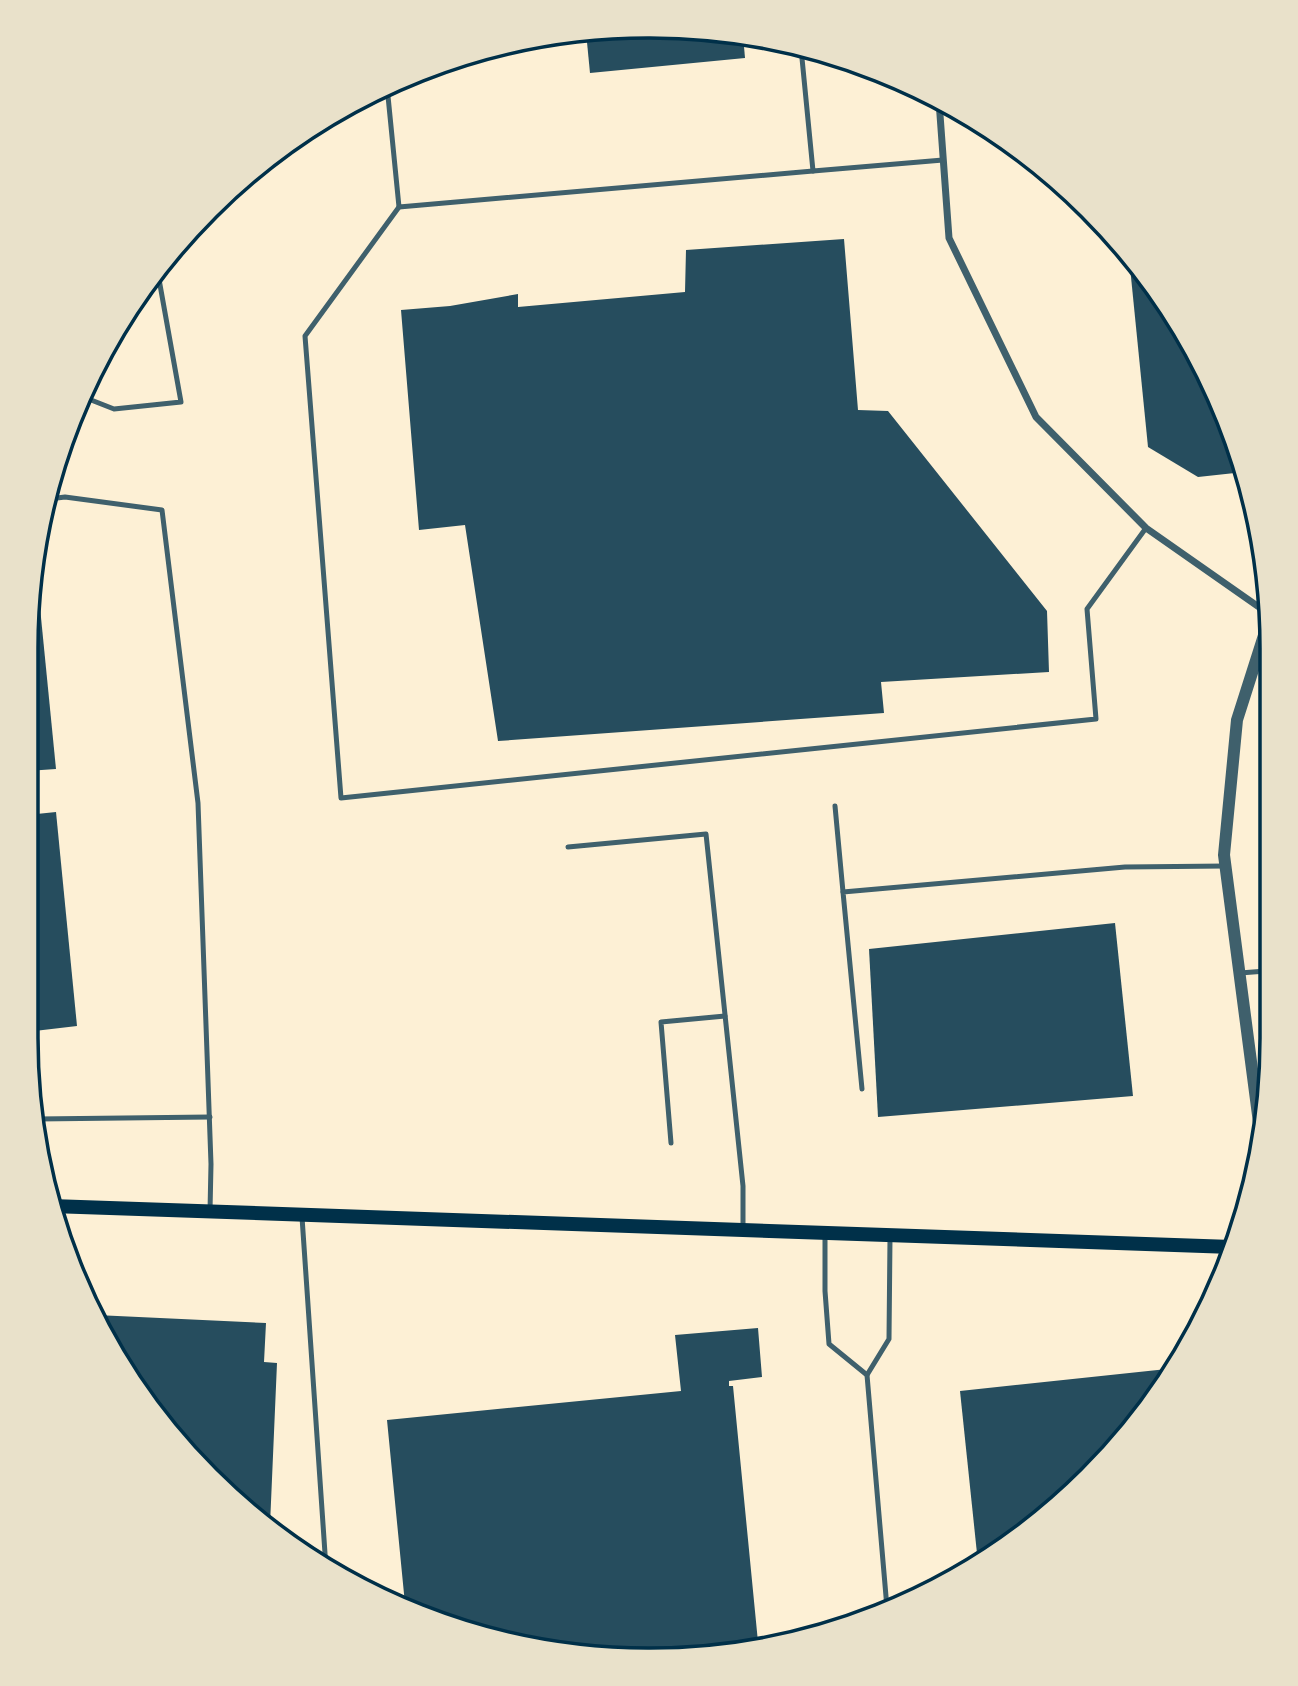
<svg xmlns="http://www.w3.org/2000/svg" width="1298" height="1686" viewBox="0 0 1298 1686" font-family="Overpass,sans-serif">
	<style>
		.building { fill: #264d5e }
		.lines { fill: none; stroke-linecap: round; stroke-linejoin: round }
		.service { stroke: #3f606c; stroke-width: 5 }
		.minor { stroke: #3f606c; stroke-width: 7 }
		.tertiary { stroke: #3f606c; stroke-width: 12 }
		.secondary { stroke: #003049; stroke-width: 14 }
		.rim { fill: none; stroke: #003049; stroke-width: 3.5 }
	</style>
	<rect width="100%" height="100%" fill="#fdf0d5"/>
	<!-- building -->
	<g class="building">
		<path d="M649,26L743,35L745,58L590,73L586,32Z"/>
		<path d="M844,239L858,410L888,411L1047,611L1049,672L881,682L884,713L498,741L465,525L419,530L401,310L450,306L518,294V307L685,292L686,250Z"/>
		<path d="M1129,257L1167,303L1239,448L1244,472L1198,477L1148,447Z"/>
		<path d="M36,567L56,769L27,771L28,609Z"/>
		<path d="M56,812L77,1026L26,1032L27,815Z"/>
		<path d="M1115,923L1133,1096L878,1117L869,949Z"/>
		<path d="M96,1315L266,1323L264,1362L277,1363L270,1525L209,1478L110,1349Z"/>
		<path d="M758,1328L762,1377L729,1381V1386H733L758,1642L649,1660L488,1639L405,1604L387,1420L681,1391L675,1335Z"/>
		<path d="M1167,1369V1383L1089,1478L995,1555L978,1563L960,1391Z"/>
	</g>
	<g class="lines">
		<!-- service -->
		<g class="service">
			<path d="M801,48L813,171L943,160"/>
			<path d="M387,86L399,207L813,171"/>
			<path d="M399,207L305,336L341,798L1096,719L1087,609L1146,528"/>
			<path d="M86,398L114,409L181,402L157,268"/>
			<path d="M49,499L65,497L162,510L198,803L211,1164L210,1211"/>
			<path d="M835,806L843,892"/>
			<path d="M568,847L706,834L743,1186V1230"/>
			<path d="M1240,973L1266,971"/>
			<path d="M862,1089L843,892L1125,867L1226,866"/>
			<path d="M37,1119L210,1117"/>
			<path d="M671,1143L661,1022L725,1016"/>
			<path d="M302,1217L326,1568"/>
			<path d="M825,1236V1291L829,1344L867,1375L887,1608"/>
			<path d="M867,1375L889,1339L890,1238"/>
		</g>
		<!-- minor -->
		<path class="minor" d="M939,101L949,238L1036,417L1146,528L1266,612"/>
		<!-- tertiary -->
		<path class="tertiary" d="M1261,1138L1224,855L1237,720L1266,629"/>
		<!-- secondary -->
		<path class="secondary" d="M51,1206L1232,1247"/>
	</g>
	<!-- crop -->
	<path d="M0 0H1298V1686H0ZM648 38H650A610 610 0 0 1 1260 648V1038A610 610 0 0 1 650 1648H648A610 610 0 0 1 38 1038V648A610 610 0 0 1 648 38Z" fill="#e9e1ca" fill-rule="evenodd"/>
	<path class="rim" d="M648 38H650A610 610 0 0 1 1260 648V1038A610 610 0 0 1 650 1648H648A610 610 0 0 1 38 1038V648A610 610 0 0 1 648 38Z"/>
</svg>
